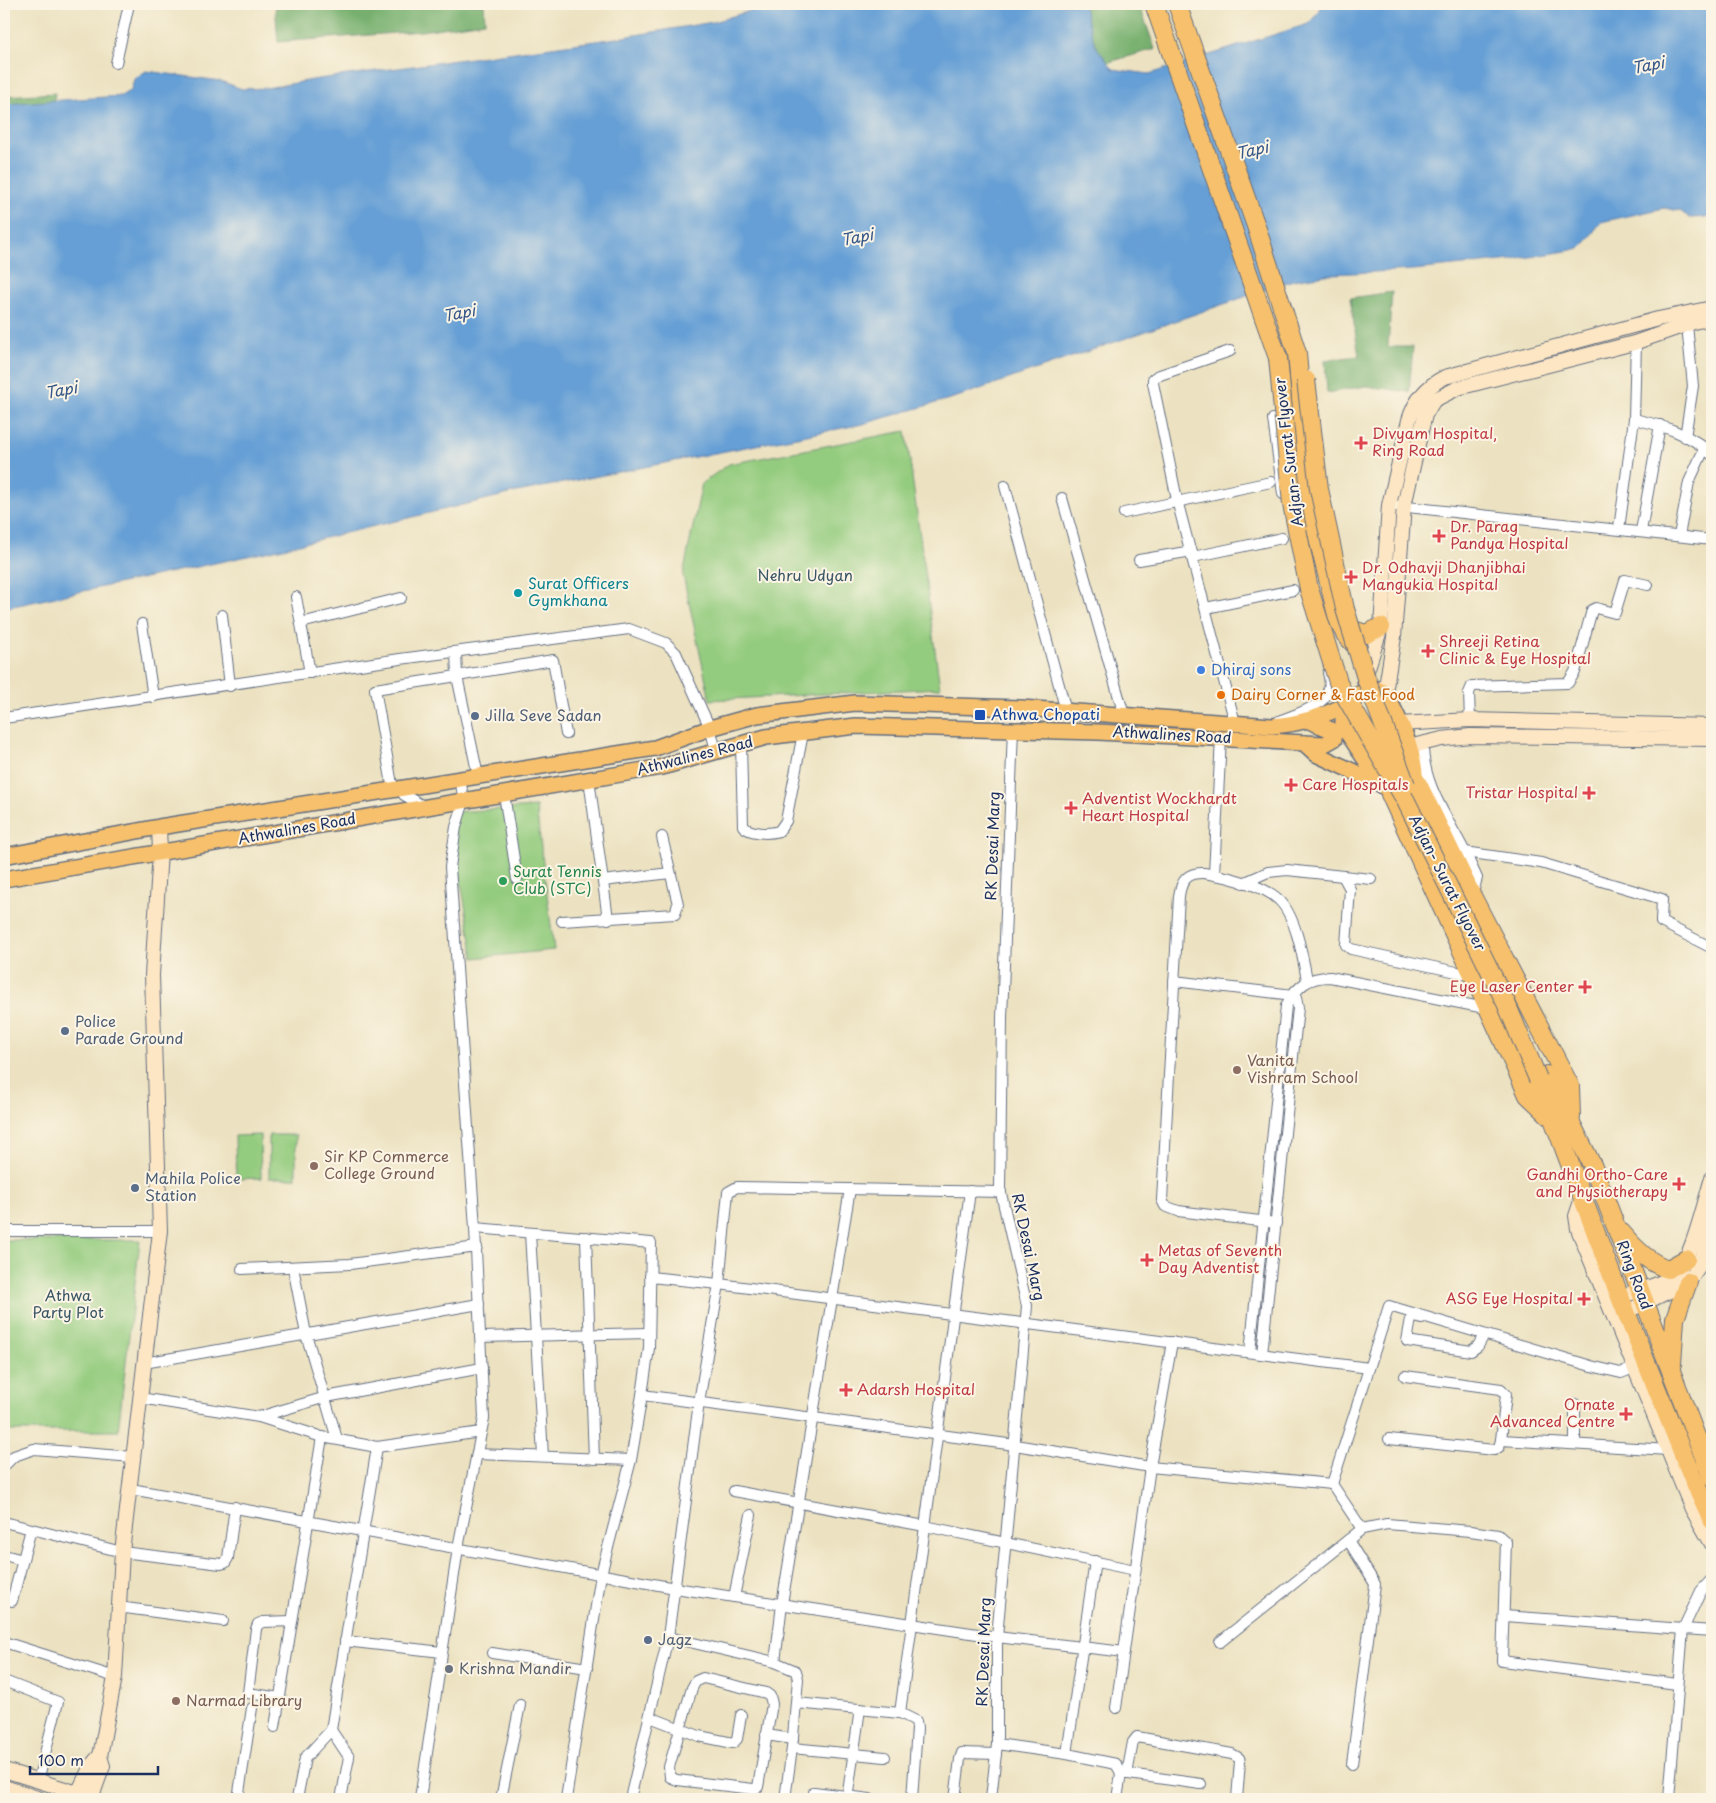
<svg xmlns="http://www.w3.org/2000/svg" width="1716" height="1803" viewBox="0 0 1716 1803" font-family="'Playpen Sans',sans-serif">
	<style>
		.green { fill: #94cc7f; stroke: #587e6e }
		.forest { fill: #77b06e; stroke: #497066 }
		.water { fill: #659fd5; stroke: #40679a }
		.lines { fill: none; stroke-linecap: round; stroke-linejoin: round }
		.street-casing { stroke: #646e81; stroke-width: 12 }
		.secondary-casing { stroke: #646e81; stroke-width: 16 }
		.primary-casing { stroke: #646e81; stroke-width: 18 }
		.highway-casing { stroke: #646e81; stroke-width: 20 }
		.street { stroke: #fff; stroke-width: 10 }
		.secondary { stroke: #fce6c4; stroke-width: 14 }
		.primary { stroke: #f7c06c; stroke-width: 15 }
		.highway { stroke: #f7c06c; stroke-width: 18 }
		.highway-bridge-casing { stroke: #646e81; stroke-width: 20; stroke-linecap: butt }
		.highway-bridge { stroke: #f7c06c; stroke-width: 18 }
		.health-dot { fill: #e0444e; stroke: #fcf5e5; stroke-width: 2 }
		.culture-dot { fill: #0f9aa8; stroke: #fcf5e5; stroke-width: 2 }
		.shop-dot { fill: #3f7fe0; stroke: #fcf5e5; stroke-width: 2 }
		.food-dot { fill: #e8710a; stroke: #fcf5e5; stroke-width: 2 }
		.transit-dot { fill: #1a4fb4; stroke: #fcf5e5; stroke-width: 2 }
		.service-dot { fill: #5c6f8a; stroke: #fcf5e5; stroke-width: 2 }
		.leisure-dot { fill: #2e9e5b; stroke: #fcf5e5; stroke-width: 2 }
		.education-dot { fill: #8d6e63; stroke: #fcf5e5; stroke-width: 2 }
		.worship-dot { fill: #6b7280; stroke: #fcf5e5; stroke-width: 2 }
		.labels { text-anchor: middle; stroke-width: 4; stroke-linejoin: round; paint-order: stroke }
		.health-label { font-size: 15px; fill: #be3a42; stroke: #fcf5e5; text-anchor: start }
		.street-label { font-size: 15px; fill: #1b2f5e; stroke: #fcf5e5 }
		.park-label { font-size: 15px; fill: #395666; stroke: #fcf5e5 }
		.culture-label { font-size: 15px; fill: #0d838f; stroke: #fcf5e5; text-anchor: start }
		.shop-label { font-size: 15px; fill: #366cbe; stroke: #fcf5e5; text-anchor: start }
		.food-label { font-size: 15px; fill: #c56008; stroke: #fcf5e5; text-anchor: start }
		.transit-label { font-size: 15px; fill: #164399; stroke: #fcf5e5; text-anchor: start }
		.service-label { font-size: 15px; fill: #4e5e75; stroke: #fcf5e5; text-anchor: start }
		.leisure-label { font-size: 15px; fill: #27864d; stroke: #fcf5e5; text-anchor: start }
		.education-label { font-size: 15px; fill: #785e54; stroke: #fcf5e5; text-anchor: start }
		.worship-label { font-size: 15px; fill: #5b616d; stroke: #fcf5e5; text-anchor: start }
		.water-label { font-size: 16px; font-style: italic; fill: #355688; stroke: #fcf5e5 }
	</style>
	<rect width="100%" height="100%" fill="#fcf5e5"/>
	<filter id="ink" filterUnits="userSpaceOnUse"><feTurbulence type="fractalNoise" baseFrequency=".02" numOctaves="2"/><feDisplacementMap in="SourceGraphic" scale="10" xChannelSelector="R" yChannelSelector="G"/><feConvolveMatrix kernelMatrix="1 2 1 2 8 2 1 2 1" color-interpolation-filters="sRGB"/></filter>
	<filter id="wash" filterUnits="userSpaceOnUse"><feTurbulence type="fractalNoise" baseFrequency=".0096" numOctaves="4" result="noise"/><feDisplacementMap in="SourceGraphic" scale="20" xChannelSelector="R" yChannelSelector="G"/><feGaussianBlur stdDeviation="1.12" result="paint"/><feColorMatrix in="noise" values="0 0 0 0 0 0 0 0 0 0 0 0 0 0 0 0 0 1.4 0 .05"/><feComposite in="paint" operator="in"/></filter>
	<g filter="url(#wash)">
		<rect width="100%" height="100%" fill="#ece2c1"/>
		<!-- green -->
		<g class="green">
			<path d="M906,431L940,688L710,700L683,575L702,483L729,464Z"/>
			<path d="M536,807L554,950L474,958L449,812Z"/>
			<path d="M260,1135L261,1178L236,1179L235,1136Z"/>
			<rect x="269" y="1135" width="27" height="43"/>
			<path d="M4,1240H140L118,1431H4Z"/>
		</g>
		<!-- forest -->
		<g class="forest">
			<path d="M275,4H484L485,22L421,31L278,42Z"/>
			<path d="M1024,4H1139L1155,49L1042,81Z"/>
			<path d="M55,93L52,115L4,117V96Z"/>
			<path d="M1392,292L1388,347H1413L1409,392L1366,386L1327,393L1325,360L1359,356L1350,298Z"/>
		</g>
		<!-- water -->
		<path class="water" d="M773,4H1083L1095,45L1113,69L1149,74L1308,24L1320,11V4H1712V217L1690,218L1680,211L1664,208L1601,222L1582,247L1572,250L1512,260L1414,270L1332,274L1293,280L960,396L863,424L517,492L262,553L4,608V104L121,96L131,90L134,79L146,71L221,81L242,89L266,88L318,79L617,38L713,22Z"/>
	</g>
	<g filter="url(#ink)">
		<g class="lines">
			<!-- street casing -->
			<g class="street-casing">
				<g id="street">
					<path d="M116,63L129,4"/>
					<path d="M1230,351L1157,376L1153,379V383L1177,500L1235,723"/>
					<path d="M1273,419L1283,494"/>
					<path d="M1634,419C1661,425 1692,434 1712,455"/>
					<path d="M1685,437L1693,386L1687,325"/>
					<path d="M1005,486L1066,711"/>
					<path d="M1062,498L1124,715"/>
					<path d="M1389,505L1712,540"/>
					<path d="M1124,513L1271,482"/>
					<path d="M1619,529L1634,419L1636,342"/>
					<path d="M1641,531L1660,425"/>
					<path d="M1679,536L1689,482L1705,447"/>
					<path d="M1193,557L1282,538"/>
					<path d="M1139,560L1192,551"/>
					<path d="M296,597L310,673"/>
					<path d="M1206,608L1293,590"/>
					<path d="M222,615L230,686"/>
					<path d="M301,623L401,598"/>
					<path d="M142,624L153,697"/>
					<path d="M4,718L400,659L629,629L666,643L676,653L710,728L716,750"/>
					<path d="M1470,720L1469,693L1472,686L1568,683L1575,672L1592,610L1596,608L1615,613L1625,580L1648,585"/>
					<path d="M1279,721C1301,712 1338,704 1328,673"/>
					<path d="M1423,743C1422,783 1447,817 1465,852"/>
					<path d="M741,744L743,826C750,834 770,834 779,831L786,821L803,733"/>
					<path d="M478,776L457,676L553,660L566,734"/>
					<path d="M460,779L464,801L456,827L450,867L475,1228"/>
					<path d="M589,779L608,919"/>
					<path d="M413,787L404,795L425,807"/>
					<path d="M393,790L375,689L457,676L456,652"/>
					<path d="M504,794L517,879"/>
					<path d="M1214,874L1221,738"/>
					<path d="M1343,876L1350,889L1346,945L1351,949L1475,976"/>
					<path d="M603,881L670,873"/>
					<path d="M1243,883L1268,872L1287,870L1371,879"/>
					<path d="M1472,896L1477,878L1465,852L1541,863L1662,899L1661,922L1712,948"/>
					<path d="M562,921L675,914L678,904L662,837"/>
					<path d="M1174,981L1293,995"/>
					<path d="M1276,1223L1178,1211L1165,1206L1162,1200L1179,896C1181,881 1187,872 1204,873C1225,876 1264,885 1279,900C1296,916 1303,958 1307,980"/>
					<path d="M4,1231H160"/>
					<path d="M530,1233L543,1456"/>
					<path d="M586,1237L594,1459"/>
					<path d="M293,1267L306,1334L337,1439"/>
					<path d="M242,1269L350,1264L477,1247"/>
					<path d="M650,1277L719,1284L1369,1368"/>
					<path d="M1422,1319L1415,1317L1411,1319L1407,1341L1471,1351L1478,1346L1484,1335"/>
					<path d="M480,1337L649,1333"/>
					<path d="M1250,1352L1286,1006C1298,986 1307,977 1330,977L1490,1009"/>
					<path d="M1262,1354L1298,1008L1295,991"/>
					<path d="M144,1363L479,1304"/>
					<path d="M1405,1376L1501,1389L1506,1394L1501,1440"/>
					<path d="M642,1395L1015,1445L1150,1467L1332,1484L1389,1306L1591,1366L1621,1373L1634,1368"/>
					<path d="M140,1398L259,1417L322,1437L377,1447L481,1432"/>
					<path d="M1575,1404V1444"/>
					<path d="M259,1417L326,1397L482,1368"/>
					<path d="M1389,1439L1494,1450L1499,1447L1501,1440L1669,1450"/>
					<path d="M477,1454L631,1460"/>
					<path d="M4,1466L14,1456L34,1449L133,1457"/>
					<path d="M1332,1484L1362,1529"/>
					<path d="M131,1489L675,1588L997,1637L1124,1652"/>
					<path d="M734,1491L925,1526L1135,1570"/>
					<path d="M4,1522L122,1552L221,1564L225,1563L228,1558L235,1507"/>
					<path d="M1348,1540L1375,1584L1352,1764"/>
					<path d="M4,1555L23,1560"/>
					<path d="M734,1597L751,1515"/>
					<path d="M12,1601L31,1529"/>
					<path d="M118,1607L223,1621"/>
					<path d="M1504,1616L1712,1631"/>
					<path d="M668,1637L775,1662L796,1671L798,1679L792,1748L785,1799"/>
					<path d="M345,1641L442,1652"/>
					<path d="M4,1642L115,1677"/>
					<path d="M1220,1642L1362,1529L1387,1524L1470,1531L1498,1535L1506,1542L1502,1661L1677,1684"/>
					<path d="M492,1653L587,1668"/>
					<path d="M775,1662L782,1604L850,1189"/>
					<path d="M703,1678L766,1693L770,1696L772,1704L758,1787L753,1789L677,1780L670,1777L669,1767L692,1688L696,1681Z"/>
					<path d="M4,1681L58,1702L38,1781"/>
					<path d="M280,1698L248,1693L256,1629L258,1624L263,1622L292,1621"/>
					<path d="M796,1703L900,1713L916,1721L917,1728L912,1799"/>
					<path d="M1116,1708L1150,1467L1172,1342"/>
					<path d="M900,1713L970,1191"/>
					<path d="M650,1717L699,1736L733,1743L737,1739L741,1715"/>
					<path d="M275,1727L322,1437"/>
					<path d="M331,1730L349,1757L341,1799"/>
					<path d="M766,1735L793,1739"/>
					<path d="M997,1744L1067,1754L1116,1764L1121,1773L1117,1799"/>
					<path d="M792,1748L885,1757"/>
					<path d="M1067,1754L1095,1561"/>
					<path d="M1121,1773L1201,1784"/>
					<path d="M1127,1774L1133,1742L1137,1737L1232,1754L1239,1758L1240,1761L1237,1799"/>
					<path d="M814,1792L870,1799"/>
					<path d="M238,1799L252,1708"/>
					<path d="M297,1799L305,1758L331,1730L377,1447"/>
					<path d="M420,1799L458,1548L484,1418L475,1228L651,1243L649,1348L642,1395L631,1460L601,1574L566,1799"/>
					<path d="M501,1799L520,1705"/>
					<path d="M630,1799L668,1637L699,1402L719,1284L728,1192L737,1187L1001,1192"/>
					<path d="M847,1799L860,1709"/>
					<path d="M955,1799L960,1759L962,1753L996,1754"/>
					<path d="M991,1799L997,1744V1637L1027,1306L1000,1189L1002,1018L1013,729"/>
					<path d="M1669,1799L1683,1629L1701,1591L1712,1579"/>
				</g>
			</g>
			<!-- secondary casing -->
			<g class="secondary-casing">
				<g id="secondary">
					<path d="M1364,680L1381,627L1389,505L1409,420C1415,400 1427,386 1445,377L1658,319L1712,308"/>
					<path d="M1385,693L1394,637L1404,506L1421,431L1425,415L1434,400L1458,388L1634,343L1697,321L1712,319"/>
					<path d="M1399,724L1470,720L1712,726"/>
					<path d="M1408,747L1442,739L1470,736L1712,739"/>
					<path d="M1582,1198L1576,1216L1578,1229L1692,1509L1712,1544"/>
					<path d="M1620,1297C1636,1291 1666,1284 1677,1272C1692,1258 1705,1200 1712,1178"/>
					<path d="M1626,1312L1688,1282L1699,1266L1712,1223"/>
					<path d="M100,1756L115,1677L122,1552L160,1231L152,975L160,852L159,827"/>
					<path d="M4,1770L84,1795"/>
					<path d="M4,1787L40,1799"/>
					<path d="M74,1799C83,1786 88,1766 100,1756L103,1766L91,1799"/>
				</g>
			</g>
			<!-- primary casing -->
			<g class="primary-casing">
				<g id="primary">
					<path d="M1377,689L1385,693C1401,721 1421,762 1414,795L1398,798L1382,785L1343,726V706L1354,695Z"/>
					<path d="M1304,743L1325,744L1334,739V731L1309,721"/>
					<path d="M4,856L159,827L655,748L710,728L757,715L855,703L1021,708L1272,726C1298,724 1320,718 1343,706"/>
					<path d="M4,879L662,767L766,737L856,726L1098,732L1304,743L1316,754L1382,785"/>
				</g>
			</g>
			<!-- highway casing -->
			<g class="highway-casing">
				<g id="highway">
					<path d="M1154,4L1278,358"/>
					<path d="M1177,4L1256,226L1297,353L1308,486L1316,530L1338,619L1345,634L1354,644"/>
					<path d="M1341,623L1344,627L1366,634L1381,627"/>
					<path d="M1417,782L1472,896L1570,1086L1571,1117"/>
					<path d="M1390,794L1528,1095L1550,1116"/>
					<path d="M1547,1075L1593,1167L1712,1478"/>
					<path d="M1538,1079L1620,1297L1691,1474L1712,1520"/>
					<path d="M1622,1233C1635,1249 1649,1263 1668,1269L1686,1259"/>
					<path d="M1672,1364L1675,1319L1688,1282"/>
				</g>
			</g>
			<!-- street -->
			<use href="#street" class="street"/>
			<!-- secondary -->
			<use href="#secondary" class="secondary"/>
			<!-- primary -->
			<use href="#primary" class="primary"/>
			<!-- highway -->
			<use href="#highway" class="highway"/>
			<!-- highway-bridge casing -->
			<g class="highway-bridge-casing">
				<g id="highway-bridge">
					<path d="M1278,358L1292,504L1309,589L1339,685L1406,801L1506,1003L1538,1079"/>
					<path d="M1306,380L1319,489L1345,609L1366,678L1406,785"/>
				</g>
			</g>
			<!-- highway-bridge -->
			<use href="#highway-bridge" class="highway-bridge"/>
		</g>
	</g>
	<!-- markers -->
	<g class="health-dot">
		<path d="M1358.5 435.5h5v5h5v5h-5v5h-5v-5h-5v-5h5z"/>
		<path d="M1436.5 528.5h5v5h5v5h-5v5h-5v-5h-5v-5h5z"/>
		<path d="M1348.5 569.5h5v5h5v5h-5v5h-5v-5h-5v-5h5z"/>
		<path d="M1425.5 643.5h5v5h5v5h-5v5h-5v-5h-5v-5h5z"/>
		<path d="M1288.5 777.5h5v5h5v5h-5v5h-5v-5h-5v-5h5z"/>
		<path d="M1586.5 785.5h5v5h5v5h-5v5h-5v-5h-5v-5h5z"/>
		<path d="M1068.5 800.5h5v5h5v5h-5v5h-5v-5h-5v-5h5z"/>
		<path d="M1582.5 979.5h5v5h5v5h-5v5h-5v-5h-5v-5h5z"/>
		<path d="M1676.5 1176.5h5v5h5v5h-5v5h-5v-5h-5v-5h5z"/>
		<path d="M1144.5 1252.5h5v5h5v5h-5v5h-5v-5h-5v-5h5z"/>
		<path d="M1581.5 1291.5h5v5h5v5h-5v5h-5v-5h-5v-5h5z"/>
		<path d="M843.5 1382.5h5v5h5v5h-5v5h-5v-5h-5v-5h5z"/>
		<path d="M1623.5 1406.5h5v5h5v5h-5v5h-5v-5h-5v-5h5z"/>
	</g>
	<circle class="culture-dot" cx="518" cy="593" r="5"/>
	<circle class="shop-dot" cx="1201" cy="670" r="5"/>
	<circle class="food-dot" cx="1221" cy="695" r="5"/>
	<rect class="transit-dot" x="974" y="709" width="12" height="12" rx="2.5"/>
	<g class="service-dot">
		<circle cx="475" cy="716" r="5"/>
		<circle cx="65" cy="1031" r="5"/>
		<circle cx="135" cy="1188" r="5"/>
		<circle cx="648" cy="1640" r="5"/>
	</g>
	<circle class="leisure-dot" cx="503" cy="881" r="5"/>
	<g class="education-dot">
		<circle cx="1237" cy="1070" r="5"/>
		<circle cx="314" cy="1166" r="5"/>
		<circle cx="176" cy="1701" r="5"/>
	</g>
	<circle class="worship-dot" cx="449" cy="1669" r="5"/>
	<g class="labels">
		<!-- health labels -->
		<g class="health-label">
			<text x="1372" y="439">Divyam Hospital,<tspan x="1372" dy="17">Ring Road</tspan></text>
			<text x="1450" y="532">Dr. Parag<tspan x="1450" dy="17">Pandya Hospital</tspan></text>
			<text x="1362" y="573">Dr. Odhavji Dhanjibhai<tspan x="1362" dy="17">Mangukia Hospital</tspan></text>
			<text x="1439" y="647">Shreeji Retina<tspan x="1439" dy="17">Clinic &amp; Eye Hospital</tspan></text>
			<text x="1302" y="790">Care Hospitals</text>
			<text x="1578" y="798" text-anchor="end">Tristar Hospital</text>
			<text x="1082" y="804">Adventist Wockhardt<tspan x="1082" dy="17">Heart Hospital</tspan></text>
			<text x="1574" y="992" text-anchor="end">Eye Laser Center</text>
			<text x="1668" y="1180" text-anchor="end">Gandhi Ortho-Care<tspan x="1668" dy="17">and Physiotherapy</tspan></text>
			<text x="1158" y="1256">Metas of Seventh<tspan x="1158" dy="17">Day Adventist</tspan></text>
			<text x="1573" y="1304" text-anchor="end">ASG Eye Hospital</text>
			<text x="857" y="1395">Adarsh Hospital</text>
			<text x="1615" y="1410" text-anchor="end">Ornate<tspan x="1615" dy="17">Advanced Centre</tspan></text>
		</g>
		<!-- street labels -->
		<g class="street-label">
			<text transform="translate(1289 452) rotate(-97)" y="5">Adjan- Surat Flyover</text>
			<text transform="translate(1172 735) rotate(3)" y="5">Athwalines Road</text>
			<text transform="translate(695 756) rotate(-14)" y="5">Athwalines Road</text>
			<text transform="translate(297 829) rotate(-10)" y="5">Athwalines Road</text>
			<text transform="translate(993 846) rotate(-88)" y="5">RK Desai Marg</text>
			<text transform="translate(1447 883) rotate(63)" y="5">Adjan- Surat Flyover</text>
			<text transform="translate(1028 1247) rotate(78)" y="5">RK Desai Marg</text>
			<text transform="translate(1634 1275) rotate(69)" y="5">Ring Road</text>
			<text transform="translate(984 1652) rotate(-88)" y="5">RK Desai Marg</text>
		</g>
		<!-- park labels -->
		<g class="park-label">
			<text x="805" y="581">Nehru Udyan</text>
			<text x="68" y="1301">Athwa<tspan x="68" dy="17">Party Plot</tspan></text>
		</g>
		<!-- culture labels -->
		<g class="culture-label">
			<text x="528" y="589">Surat Officers<tspan x="528" dy="17">Gymkhana</tspan></text>
		</g>
		<!-- shop labels -->
		<g class="shop-label">
			<text x="1211" y="675">Dhiraj sons</text>
		</g>
		<!-- food labels -->
		<g class="food-label">
			<text x="1231" y="700">Dairy Corner &amp; Fast Food</text>
		</g>
		<!-- transit labels -->
		<g class="transit-label">
			<text x="991" y="720">Athwa Chopati</text>
		</g>
		<!-- service labels -->
		<g class="service-label">
			<text x="485" y="721">Jilla Seve Sadan</text>
			<text x="75" y="1027">Police<tspan x="75" dy="17">Parade Ground</tspan></text>
			<text x="145" y="1184">Mahila Police<tspan x="145" dy="17">Station</tspan></text>
			<text x="658" y="1645">Jagz</text>
		</g>
		<!-- leisure labels -->
		<g class="leisure-label">
			<text x="513" y="877">Surat Tennis<tspan x="513" dy="17">Club (STC)</tspan></text>
		</g>
		<!-- education labels -->
		<g class="education-label">
			<text x="1247" y="1066">Vanita<tspan x="1247" dy="17">Vishram School</tspan></text>
			<text x="324" y="1162">Sir KP Commerce<tspan x="324" dy="17">College Ground</tspan></text>
			<text x="186" y="1706">Narmad Library</text>
		</g>
		<!-- worship labels -->
		<g class="worship-label">
			<text x="459" y="1674">Krishna Mandir</text>
		</g>
		<!-- water labels -->
		<g class="water-label">
			<text transform="translate(1648 65) rotate(-11)" y="6">Tapi</text>
			<text transform="translate(1252 150) rotate(-13)" y="6">Tapi</text>
			<text transform="translate(857 237) rotate(-11)" y="6">Tapi</text>
			<text transform="translate(459 313) rotate(-11)" y="6">Tapi</text>
			<text transform="translate(61 390) rotate(-11)" y="6">Tapi</text>
		</g>
	</g>
	<!-- margin -->
	<rect width="1716" height="1803" fill="none" stroke="#fcf5e5" stroke-width="20"/>
	<!-- scale -->
	<path d="M30 1766v8h128v-8" fill="none" stroke="#1b2f5e" stroke-width="2.5"/>
	<text x="38" y="1766" font-size="15" fill="#1b2f5e" stroke="#fcf5e5" stroke-width="4" paint-order="stroke">100 m</text>
</svg>
